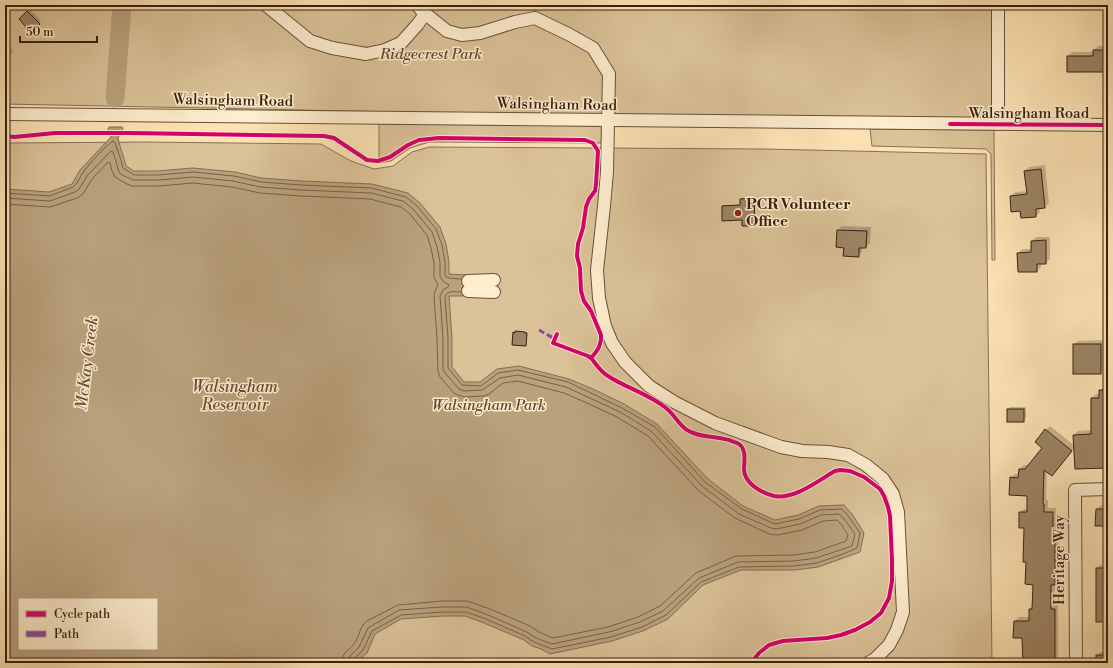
<svg xmlns="http://www.w3.org/2000/svg" width="1113" height="668" viewBox="0 0 1113 668" font-family="'Libre Bodoni',serif">
	<style>
		.green { fill: #dbc298; stroke: #887154; fill-rule: evenodd }
		.water { fill: #b9a17c; stroke: #856d50; fill-rule: evenodd }
		.shadow { fill: #0003 }
		.lines { fill: none; stroke-linecap: round; stroke-linejoin: round }
		.shore { stroke: #786046; stroke-width: 1 }
		.river { stroke: #b9a17c; stroke-width: 19 }
		.building { fill: #9d8565; stroke: #36200f }
		.minor-casing { stroke: #685138; stroke-width: 14 }
		.minor { stroke: #feedce; stroke-width: 12 }
		.quiet { stroke: #8e44ad; stroke-width: 3; stroke-dasharray: 6 3; stroke-linecap: butt }
		.cycleway-casing { stroke: #feedce; stroke-width: 6 }
		.cycleway { stroke: #d6006c; stroke-width: 4 }
		.poi-dot { fill: #8f2418; stroke: #feedce; stroke-width: 1.5 }
		.labels { text-anchor: middle; stroke-width: 3; stroke-linejoin: round; paint-order: stroke }
		.park-label { font-size: 15px; font-style: italic; fill: #5f4831; stroke: #feedce }
		.street-label { font-size: 15px; fill: #36200f; stroke: #feedce }
		.poi-label { font-size: 15px; font-weight: bold; fill: #36200f; stroke: #feedce; text-anchor: start }
		.water-label { font-size: 16px; font-style: italic; fill: #644d35; stroke: #feedce }
	</style>
	<rect width="100%" height="100%" fill="#fde3b4"/>
	<filter id="stains"><feTurbulence type="fractalNoise" baseFrequency=".005" numOctaves="4"/><feColorMatrix values="0 0 0 0 .2 0 0 0 0 .09 0 0 0 0 .02 0 0 0 .5 -.17"/></filter>
	<radialGradient id="worn" r=".72"><stop offset=".6" stop-color="#630" stop-opacity="0"/><stop offset="1" stop-color="#630" stop-opacity=".3"/></radialGradient>
	<!-- green -->
	<g class="green">
		<path d="M5,5H996L998,124L5,104Z"/>
		<path d="M379,124L603,126L602,143L429,142L410,148L391,161L379,163Z"/>
		<path d="M870,129L994,130L995,260H992L991,154L986,149L872,146Z"/>
		<path d="M145,142L321,144L351,161L374,169L393,166L412,152L429,147L763,149L986,154L992,663H5V143ZM19,599H157V649H19Z"/>
	</g>
	<!-- water -->
	<path class="water" d="M109,127H122L123,129L118,138C120,148 124,157 126,166L134,171H158L193,168L235,172L261,178L301,181L372,184L408,193L420,203L440,227L446,244L449,262V274L468,275V296H449L452,338V367L464,382H480L497,369L519,366L569,379L593,389L624,404L657,424L708,479L743,506L775,520L798,515L819,506L844,505L852,514L864,533L860,552L818,567L795,570H741L703,585L668,619L643,631L612,641L550,654L541,649L532,646L524,640L484,623L465,616H443L401,619L375,634L367,653L355,663H5V189L49,192L72,184L80,170L111,137L108,129ZM19,599H157V649H19Z"/>
	<!-- shadow -->
	<g class="shadow">
		<path d="M30,9L41,21L31,31L20,19Z"/>
		<path d="M7,38L13,52L10,55L5,57V39Z"/>
		<path d="M1098,46H1108V71L1068,56L1072,52H1094V50Z"/>
		<path d="M1045,165L1049,203L1045,207H1039L1040,212L1036,216L1021,210L1011,196L1015,192L1027,191L1025,171L1029,167Z"/>
		<path d="M742,198H755V224L754,225L743,219L723,206L724,205H741V199Z"/>
		<path d="M842,226L871,227L870,243L866,247H862V252L858,256L845,247L838,230Z"/>
		<path d="M1036,237H1050V259L1046,263H1041V267L1037,271L1018,253L1022,249H1032V241Z"/>
		<path d="M1104,340V369L1100,373L1074,345L1078,341Z"/>
		<path d="M1104,387H1108V464L1075,447L1052,475L1047,471L1046,500H1048V508H1056V533H1058V580L1055,583L1054,605H1058V663H1024L1023,637L1015,621L1019,617H1030V609L1033,606L1034,584L1027,561L1025,527L1020,513L1024,509L1028,508V495L1011,478L1015,474H1019L1020,469L1024,465H1029L1044,447L1046,430L1050,426L1075,446L1074,435L1078,431L1092,430V398L1096,394H1100V391Z"/>
		<path d="M1010,407H1026V418L1024,420H1008V409Z"/>
		<path d="M1101,505L1108,506V525L1097,509Z"/>
		<path d="M1100,565H1108V663H1097V655L1100,652H1103V621L1097,568Z"/>
		<path d="M465,662V663H449Z"/>
	</g>
	<g class="lines">
		<!-- shore -->
		<g class="shore">
			<path d="M5,193L50,196L73,187C77,184 79,179 82,174C87,166 105,146 113,141L115,143L120,157L123,168L134,175H158L193,172L234,176L261,182L301,185L371,188L406,197L417,206L436,229L442,245L445,262V276L449,278L461,279"/>
			<path d="M5,198L50,201L75,192L79,189L87,176L111,151L113,152L115,158L119,172L122,175L133,180H159L193,177L233,181L260,187L301,190L371,193L403,201L413,209L432,232L437,247L440,262V277L443,281L449,285L448,287L443,290L440,296L443,338V369L445,373L459,389L464,391L482,390L500,378L518,375L566,387L620,412L651,431L702,486L739,514L771,528L776,529L800,524L821,515L839,514L845,520L855,534L852,546L816,558L794,561L738,562L699,578L663,611L640,622L609,632L552,644L536,638L527,632L488,615L467,607H442L399,610L368,628L359,647L350,656L348,663"/>
			<path d="M5,204L50,207L77,198L83,194L92,179L108,162L110,163L112,171L115,177L127,184L132,186H159L193,183L232,187L260,193L301,196L370,199L401,207L409,213L427,235L431,248L434,263V277L438,285L435,291L434,297L437,338L438,371L440,377L455,394L464,397L484,396L489,394L503,383L518,381L564,393L587,403L617,417L648,436L699,491L735,518L769,534L778,535L802,530L823,521L837,520L841,524L848,535L846,541L815,552L794,555L736,556L696,573L660,606L638,617L608,627L553,638L539,632L530,626L490,609L467,601H442L398,605L367,621C359,627 360,636 354,644C348,652 342,651 342,663"/>
			<path d="M353,663L354,659L363,650L372,631L401,615L442,612H466L486,619L525,636L534,642L552,649L611,637L642,627L666,615L701,582L739,567L794,566L817,563L843,554L857,548L860,533L849,517L842,509L820,510L799,519L775,524L742,509L705,482L655,427L622,408L568,382L518,370L498,373L481,386L462,385L448,368V338L445,297C447,290 455,292 461,292"/>
		</g>
		<!-- river -->
		<path class="river" d="M115,98L122,5"/>
	</g>
	<!-- building -->
	<g class="building">
		<path d="M27,11L40,24L31,33L19,19Z"/>
		<path d="M1093,50H1105V59H1108V72H1067V56H1093Z"/>
		<path d="M1041,169L1045,208L1036,209V217L1021,218L1020,211L1011,212L1010,196L1027,194L1024,171Z"/>
		<path d="M754,198L755,226H742V220L722,221V206L740,205V199Z"/>
		<path d="M837,230L867,231L866,248H859V257L843,256L844,248L836,247Z"/>
		<path d="M1046,240V264H1037V272H1018L1017,253L1031,252V241Z"/>
		<path d="M515,331L525,332V333H527L526,346L512,345L513,332L515,333Z"/>
		<rect x="1073" y="344" width="28" height="30"/>
		<path d="M1099,390H1108V468L1075,469L1073,435L1091,434V398H1099Z"/>
		<rect x="1007" y="409" width="17" height="13"/>
		<path d="M1045,429L1072,451L1052,476L1044,470L1043,504H1044V512H1053V536H1055V585H1051V609H1055V663H1023L1022,638H1013L1014,621H1029V609H1032L1033,585L1025,584L1026,562H1023L1024,528H1019V512H1027V496L1009,495L1010,477L1018,478L1019,469H1025L1042,448L1035,442Z"/>
		<path d="M1096,509H1108V526H1095Z"/>
		<rect x="1096" y="568" width="12" height="54"/>
		<rect x="1096" y="655" width="12" height="8"/>
	</g>
	<g class="lines">
		<!-- minor casing -->
		<g class="minor-casing">
			<g id="minor">
				<path d="M266,5L310,41L332,48L366,54L385,50L401,43L418,24L425,14"/>
				<path d="M417,5L422,11L447,31L462,35L480,33L515,22L535,18L570,35L593,48L609,74L607,172L604,206L597,270L599,298L605,326L612,343L625,362L649,386L674,402L715,423L781,447L802,451L828,452L848,455L866,465L883,479L893,494L898,512L903,612L897,630L889,645L875,659L868,663"/>
				<path d="M998,5V124"/>
				<path d="M5,114L1108,125"/>
				<path d="M468,281L494,280"/>
				<path d="M468,291L494,292"/>
				<path d="M1076,663L1075,490L1108,489"/>
			</g>
		</g>
		<!-- minor -->
		<use href="#minor" class="minor"/>
		<!-- quiet -->
		<path class="quiet" d="M539,330L555,339"/>
		<!-- cycleway casing -->
		<g class="cycleway-casing">
			<g id="cycleway">
				<path d="M950,124L1108,125"/>
				<path d="M5,136L14,137L55,133H129L324,136L334,138L367,160L378,161L390,157L408,145L419,140L439,138L585,140L593,143L598,151L596,184L595,191L589,199L586,207L583,228L578,244L577,256L580,268L581,291L584,301L591,311L601,335V340L599,347L596,352L591,358C596,364 601,372 608,376C626,388 649,394 666,408C674,414 679,425 687,430C701,439 719,435 734,442C735,442 739,444 739,444C747,450 744,462 744,470C745,484 762,493 774,496C794,500 819,480 835,471L840,470L850,471L864,477L880,489L884,496L888,507L890,516L892,561V581L889,598L881,613L870,622L855,630L841,635L827,638L783,641L769,645L759,653L751,663"/>
				<path d="M557,334L553,343L588,356L591,358"/>
			</g>
		</g>
		<!-- cycleway -->
		<use href="#cycleway" class="cycleway"/>
	</g>
	<!-- markers -->
	<circle class="poi-dot" cx="738" cy="213" r="4"/>
	<g class="labels">
		<!-- park labels -->
		<g class="park-label">
			<text x="431" y="59">Ridgecrest Park</text>
			<text x="489" y="410">Walsingham Park</text>
		</g>
		<!-- street labels -->
		<g class="street-label">
			<text transform="translate(233 100) rotate(1)" y="5">Walsingham Road</text>
			<text transform="translate(557 104) rotate(1)" y="5">Walsingham Road</text>
			<text x="1029" y="118">Walsingham Road</text>
			<text transform="translate(1059 560) rotate(-90)" y="5">Heritage Way</text>
		</g>
		<!-- poi labels -->
		<g class="poi-label">
			<text x="746" y="209">PCR Volunteer<tspan x="746" dy="17">Office</tspan></text>
		</g>
		<!-- water labels -->
		<g class="water-label">
			<text transform="translate(86 363) rotate(-83)" y="6">McKay Creek</text>
			<text x="235" y="392">Walsingham<tspan x="235" dy="18">Reservoir</tspan></text>
		</g>
	</g>
	<!-- margin -->
	<rect width="1113" height="668" fill="none" stroke="#fde3b4" stroke-width="20"/>
	<rect x="6" y="6" width="1101" height="656" fill="none" stroke="#36200f" stroke-width="2"/>
	<rect x="10" y="10" width="1093" height="648" fill="none" stroke="#36200f"/>
	<!-- legend -->
	<rect x="18" y="598" width="140" height="52" fill="#feedce" stroke="#ae9b82"/>
	<rect x="26" y="611" width="20" height="6" fill="#d6006c" stroke="#ae9b82"/>
	<text x="54" y="618" font-size="12" fill="#36200f">Cycle path</text>
	<rect x="26" y="631" width="20" height="6" fill="#8e44ad" stroke="#ae9b82"/>
	<text x="54" y="638" font-size="12" fill="#36200f">Path</text>
	<!-- scale -->
	<path d="M20 36v6h77v-6" fill="none" stroke="#36200f" stroke-width="2"/>
	<text x="26" y="36" font-size="12" fill="#36200f" stroke="#feedce" stroke-width="3" paint-order="stroke">50 m</text>
	<rect width="100%" height="100%" filter="url(#stains)"/>
	<rect width="100%" height="100%" fill="url(#worn)"/>
</svg>
